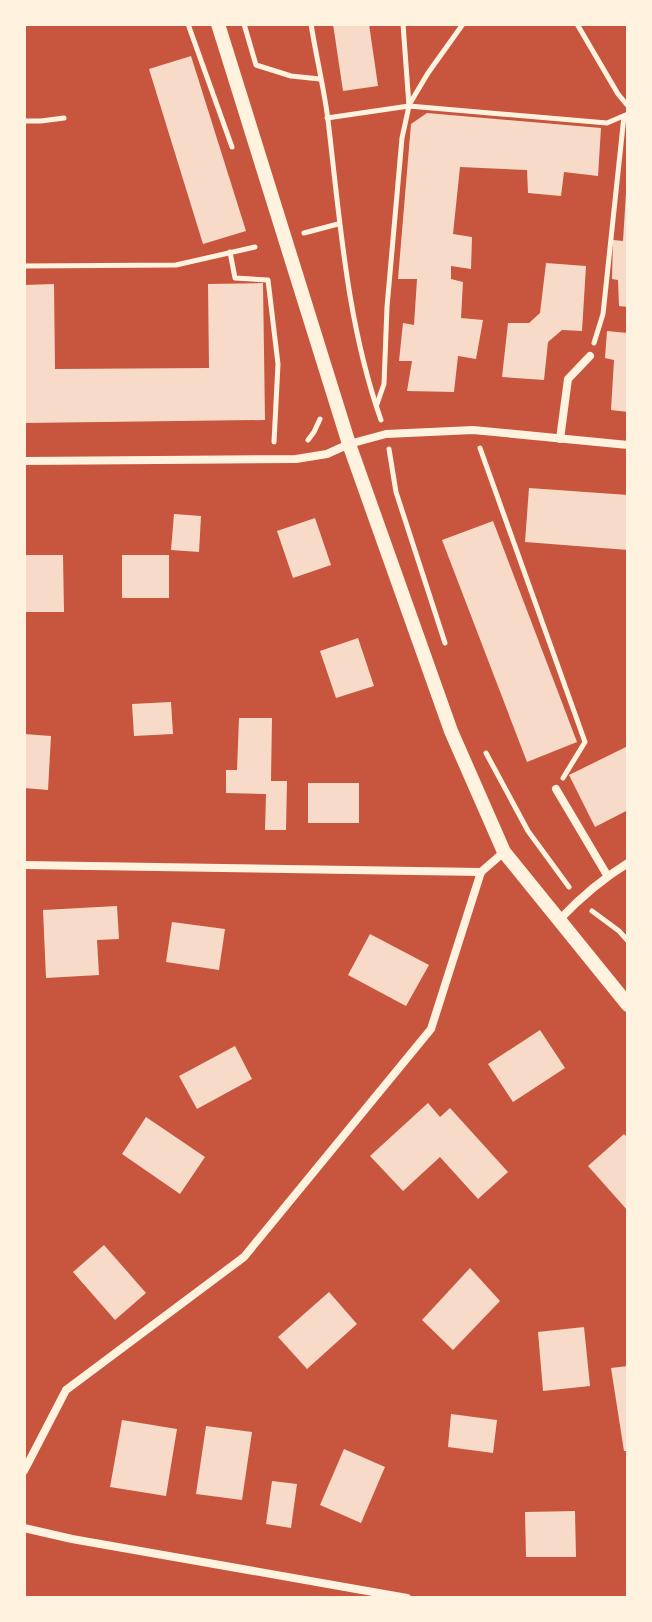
<svg xmlns="http://www.w3.org/2000/svg" width="652" height="1622" viewBox="0 0 652 1622" font-family="'Playfair Display',serif">
	<style>
		.building { fill: #f7dbc8 }
		.lines { fill: none; stroke-linecap: round; stroke-linejoin: round }
		.path { stroke: #fff3e0; stroke-width: 5 }
		.minor { stroke: #fff3e0; stroke-width: 8 }
		.tertiary { stroke: #fff3e0; stroke-width: 14 }
	</style>
	<rect width="100%" height="100%" fill="#c8553d"/>
	<!-- building -->
	<g class="building">
		<path d="M333,24H369L378,86L343,91Z"/>
		<path d="M191,56L246,231L203,244L149,69Z"/>
		<path d="M427,113L601,128L598,176L564,172L561,196L528,193L527,170L460,167L453,234L472,237L471,269L451,266V279L463,282L461,318L483,320L476,359L458,356L454,392L407,391L412,361H399L403,323L414,325L417,279H398L411,124Z"/>
		<path d="M626,193H628V307L619,306L618,280L612,279L613,240L623,241Z"/>
		<path d="M546,263L586,266L582,331L562,330L548,342L544,380L502,377L508,323H529L540,313Z"/>
		<path d="M263,283L265,420L24,423V285L54,284L55,369L209,368L208,284Z"/>
		<path d="M607,331L628,333V412L611,410L614,360L605,358Z"/>
		<path d="M529,488L628,495V550L525,542Z"/>
		<path d="M174,514L201,516L199,552L171,550Z"/>
		<path d="M315,518L331,565L293,578L277,531Z"/>
		<path d="M493,521L577,742L527,762L442,540Z"/>
		<path d="M24,555H63L64,612H24Z"/>
		<rect x="122" y="555" width="47" height="43"/>
		<path d="M358,638L374,686L336,698L320,651Z"/>
		<path d="M171,702L173,734L134,736L132,704Z"/>
		<path d="M239,718H272L271,781H287L286,830H265L266,794L226,793V770H237Z"/>
		<path d="M24,734L51,736L48,790L24,788Z"/>
		<path d="M628,746V810L595,827L569,775Z"/>
		<rect x="308" y="783" width="51" height="40"/>
		<path d="M117,906L119,939L97,940L99,975L46,978L43,910Z"/>
		<path d="M172,922L225,929L219,970L166,962Z"/>
		<path d="M370,934L429,965L406,1006L348,975Z"/>
		<path d="M540,1030L565,1068L513,1102L488,1064Z"/>
		<path d="M235,1046L252,1079L197,1109L179,1076Z"/>
		<path d="M428,1103L440,1117L450,1108L508,1172L478,1199L440,1157L403,1191L370,1156Z"/>
		<path d="M146,1117L205,1157L180,1194L122,1154Z"/>
		<path d="M624,1134L628,1138V1211L588,1166Z"/>
		<path d="M104,1245L146,1293L115,1320L73,1272Z"/>
		<path d="M470,1268L500,1301L453,1350L422,1320Z"/>
		<path d="M329,1292L357,1324L307,1369L278,1337Z"/>
		<path d="M584,1327L590,1386L543,1391L538,1332Z"/>
		<path d="M628,1366V1451H624L611,1368Z"/>
		<path d="M451,1414L497,1420L493,1453L448,1447Z"/>
		<path d="M122,1420L177,1429L166,1496L110,1487Z"/>
		<path d="M206,1426L252,1432L242,1500L196,1494Z"/>
		<path d="M344,1449L385,1467L361,1523L320,1505Z"/>
		<path d="M272,1481L297,1484L291,1528L266,1524Z"/>
		<path d="M575,1511L576,1557H526L525,1512Z"/>
	</g>
	<g class="lines">
		<!-- path -->
		<g class="path">
			<path d="M188,24L232,147"/>
			<path d="M244,24L256,65L291,76L320,79"/>
			<path d="M311,24C316,56 324,88 328,120C340,221 347,324 381,420"/>
			<path d="M577,24L618,94L628,106"/>
			<path d="M409,105L428,73L463,24"/>
			<path d="M327,118L409,106L607,123L628,114"/>
			<path d="M24,121H41L64,118"/>
			<path d="M304,233L338,224"/>
			<path d="M230,252L235,278L268,280L278,364L274,442"/>
			<path d="M24,266L176,265L255,247"/>
			<path d="M594,343L603,314L624,116"/>
			<path d="M377,404L384,384L387,307L402,138L409,106L403,24"/>
			<path d="M308,440L314,432L320,419"/>
			<path d="M480,448L585,742L563,778"/>
			<path d="M389,449L396,492L445,643"/>
			<path d="M486,753L528,831L569,887"/>
			<path d="M592,911L619,931L628,941"/>
		</g>
		<!-- minor -->
		<g class="minor">
			<path d="M560,439L568,379L590,356"/>
			<path d="M24,461L296,459L327,454L349,444L386,434L473,430L628,445"/>
			<path d="M556,789L607,875"/>
			<path d="M24,865L481,872"/>
			<path d="M481,872L504,852"/>
			<path d="M560,919C581,897 602,879 628,863"/>
			<path d="M24,1471L66,1390L244,1257L431,1029L481,872"/>
			<path d="M24,1528L72,1539L407,1598"/>
		</g>
		<!-- tertiary -->
		<path class="tertiary" d="M218,24L349,444L451,731L504,852L628,1005"/>
	</g>
	<!-- border -->
	<rect width="652" height="1622" fill="none" stroke="#fff3e0" stroke-width="52"/>
</svg>
